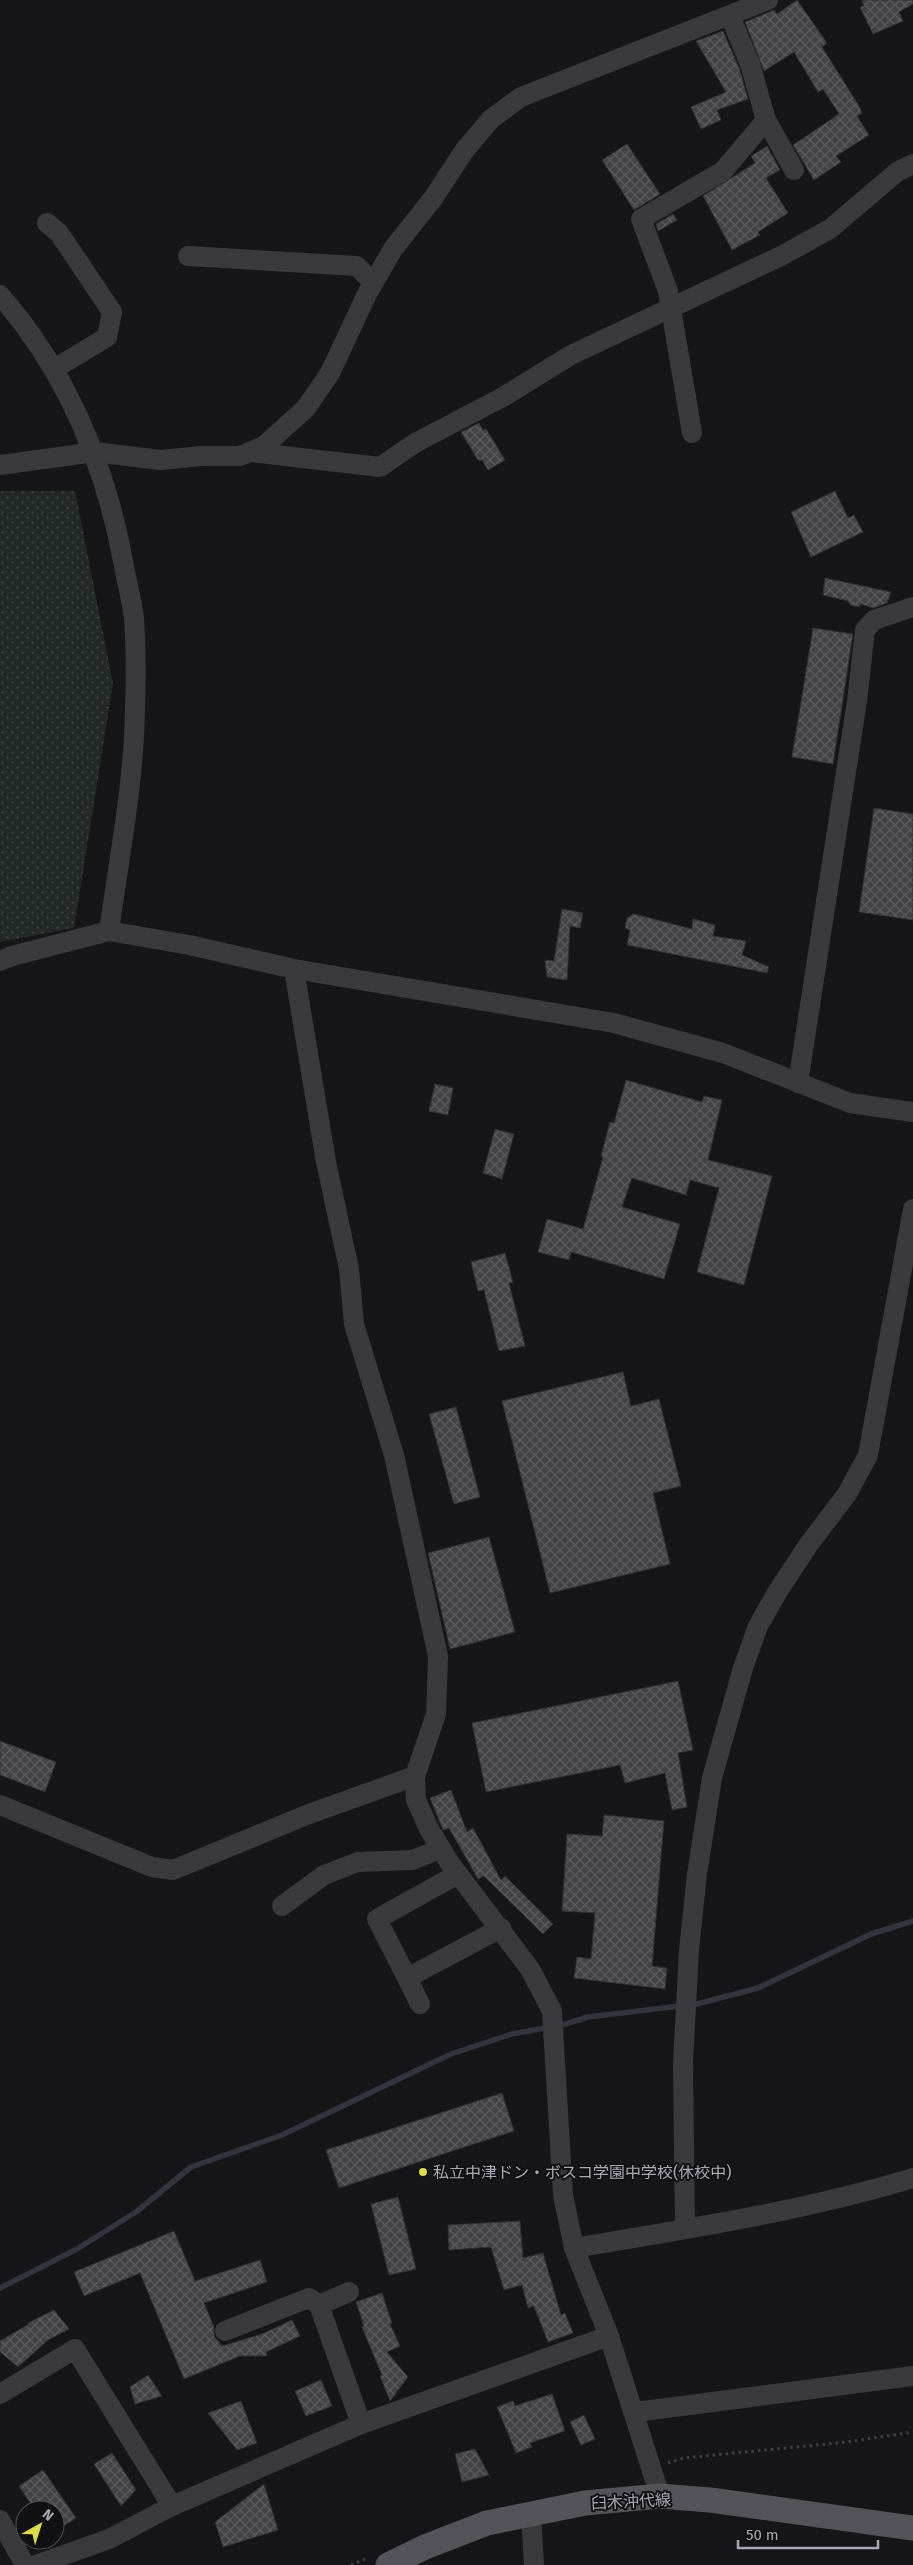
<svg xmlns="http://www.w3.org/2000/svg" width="913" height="2565" viewBox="0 0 913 2565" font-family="'Fira Sans','Noto Sans JP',sans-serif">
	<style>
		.park { fill: url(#park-dots) }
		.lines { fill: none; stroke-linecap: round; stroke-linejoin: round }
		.stream { stroke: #323540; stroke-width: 5.5 }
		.building { fill: url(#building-cross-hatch); stroke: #313033 }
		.path { stroke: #3f3f44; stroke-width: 3; stroke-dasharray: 2.5 4; stroke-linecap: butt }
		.minor { stroke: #3a393d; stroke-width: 20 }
		.major { stroke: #54535a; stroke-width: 25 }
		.poi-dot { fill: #dcde46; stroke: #111012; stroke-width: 2 }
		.labels { text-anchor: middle; stroke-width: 4; stroke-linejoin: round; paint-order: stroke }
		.poi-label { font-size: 16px; fill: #a9a9b6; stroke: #111012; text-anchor: start }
		.street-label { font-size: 16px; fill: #a9a9b6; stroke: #111012 }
	</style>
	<defs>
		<pattern id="park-dots" width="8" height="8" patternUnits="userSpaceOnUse" patternTransform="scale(1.25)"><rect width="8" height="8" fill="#222926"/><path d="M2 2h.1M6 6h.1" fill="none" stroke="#3f4543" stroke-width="1.8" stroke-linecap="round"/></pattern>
		<pattern id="building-cross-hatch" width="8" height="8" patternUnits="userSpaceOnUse" patternTransform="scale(1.25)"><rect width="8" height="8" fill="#434247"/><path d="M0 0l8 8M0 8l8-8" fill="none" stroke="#5b5a5f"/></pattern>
	</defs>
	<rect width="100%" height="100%" fill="#161517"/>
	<!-- park -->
	<path class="park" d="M0,491H75L113,683L74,928L0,942Z"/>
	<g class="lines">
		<!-- stream -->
		<path class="stream" d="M0,2288L77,2249L136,2212L191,2167L282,2135L451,2054L512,2034L562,2025L588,2017L697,2004L758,1988L871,1934L913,1921"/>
	</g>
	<!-- building -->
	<g class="building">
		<path d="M797,0L827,43L822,47L859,106L862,113L857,116L869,135L836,156L841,162L814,180L793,145L839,114L823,89L818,92L794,52L764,71L745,22L774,10L777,14Z"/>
		<path d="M862,0H913V4L899,12L903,21L873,34L860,7L864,6Z"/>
		<path d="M723,31L739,68L748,99L717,110L721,120L701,129L691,107L726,92L696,41Z"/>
		<path d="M627,144L660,194L634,210L602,160Z"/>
		<path d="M767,146L780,170L766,178L788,213L758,232L760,235L732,250L703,196L755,163L751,156Z"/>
		<path d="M673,214L677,220L658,231L656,224Z"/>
		<path d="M479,423L483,430L486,429L505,460L488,470L482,460H478L461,432Z"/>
		<path d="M835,491L848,518L854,515L863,532L811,557L791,512Z"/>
		<path d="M825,578L891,592L887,603L873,608L861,604L859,607L850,605L848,601L823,595Z"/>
		<path d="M813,628L853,634L833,764L792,757Z"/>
		<path d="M874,808L913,814V920L859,912Z"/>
		<path d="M562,909L583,913L580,928L570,926L567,980L547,977L545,960L554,961Z"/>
		<path d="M634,914L692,929L693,919L715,925L713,936L746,941L742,955L769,967L767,973L627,945L630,930L625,928L627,918Z"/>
		<path d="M626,1080L702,1102L704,1096L722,1100L708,1160L772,1176L744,1285L697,1272L719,1188L690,1180L686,1195L632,1178L622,1207L680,1224L664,1279L571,1252L569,1260L538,1252L547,1219L583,1229L603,1157L601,1156L610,1122L614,1123Z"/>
		<path d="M435,1084L453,1088L448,1115L429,1111Z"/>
		<path d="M495,1129L514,1134L502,1179L483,1173Z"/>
		<path d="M505,1253L513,1282L509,1283L525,1346L499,1351L484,1290L478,1291L471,1262Z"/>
		<path d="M623,1372L631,1406L659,1399L681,1486L653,1493L670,1564L550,1593L502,1401Z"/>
		<path d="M456,1407L480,1497L454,1504L429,1414Z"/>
		<path d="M489,1537L515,1632L450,1649L428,1553Z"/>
		<path d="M678,1681L693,1750L678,1753L687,1807L672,1810L665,1773L625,1783L620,1765L486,1792L472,1723Z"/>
		<path d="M0,1741L56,1762L45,1792L0,1775Z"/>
		<path d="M451,1790L467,1832L473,1828L501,1880L505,1876L553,1924L543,1934L484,1876L478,1879L449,1828L443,1830L430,1798Z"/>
		<path d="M604,1815L664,1821L652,1966L667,1968L665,1989L574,1978L577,1957L591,1959L595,1913L562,1911L567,1834L602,1836Z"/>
		<path d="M502,2093L514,2131L339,2188L326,2150Z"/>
		<path d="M398,2197L416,2269L389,2275L371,2204Z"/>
		<path d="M520,2221L523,2258L543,2253L561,2315L565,2313L573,2333L548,2342L534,2306L528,2308L522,2285L504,2290L491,2247L449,2250L448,2225Z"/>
		<path d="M174,2231L195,2281L260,2260L267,2282L204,2303L214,2327V2336L222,2346L262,2334L292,2320L300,2336L266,2352L267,2356H240L184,2379L140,2273L84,2296L74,2272Z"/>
		<path d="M382,2293L392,2323L390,2324L400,2346L387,2352L408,2377L390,2401L380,2376L382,2375L362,2327L364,2326L356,2302Z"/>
		<path d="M54,2310L69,2329L48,2340L18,2367L0,2352V2341L29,2324L28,2323Z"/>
		<path d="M148,2375L162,2396L135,2404L130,2387Z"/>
		<path d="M321,2380L332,2406L306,2416L295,2391Z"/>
		<path d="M552,2394L565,2431L530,2443L532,2447L516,2453L497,2407L513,2401L515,2406Z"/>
		<path d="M241,2401L257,2443L237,2450L208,2413Z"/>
		<path d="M584,2415L595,2439L581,2445L570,2422Z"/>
		<path d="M475,2449L489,2475L462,2482L455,2454Z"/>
		<path d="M112,2453L136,2490L121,2506L94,2464Z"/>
		<path d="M43,2470L76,2518L55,2531V2510H35L19,2486Z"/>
		<path d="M264,2484L278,2530L223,2547L215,2522Z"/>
	</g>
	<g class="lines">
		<!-- path -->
		<g class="path">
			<path d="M668,2463L684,2458L847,2442L913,2432"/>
			<path d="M351,2565L367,2558"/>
		</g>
		<!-- minor -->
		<g class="minor">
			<path d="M730,16L750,64L766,120L794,170"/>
			<path d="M47,223L59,233L112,312L107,337L54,369"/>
			<path d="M188,256L357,266L373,283"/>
			<path d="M0,295C67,372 106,466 124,566C127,583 132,601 134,618C136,648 136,679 135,709C134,783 119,858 109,931"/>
			<path d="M692,433L668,291L641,219L723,171L766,120"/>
			<path d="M250,452L380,467L415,443L503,397L571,355L781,256L830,229L897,172L913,164"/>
			<path d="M0,465L95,452L160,460L202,456H240L264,446L306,408L330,373L367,294L393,249L434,197L464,151L491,119L521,97L768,0"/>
			<path d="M0,961L12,956L109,931L189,945L294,969L614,1023L723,1053L850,1103L913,1112"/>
			<path d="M294,969L326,1162L349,1269L354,1324L394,1455L438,1656L436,1714L415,1776L416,1800L429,1829L449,1862L530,1969L552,2011L563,2195L574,2248L609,2336L660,2496"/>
			<path d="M798,1083L857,701L865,630L874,620L913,607"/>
			<path d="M0,1805L152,1867L173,1870L309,1814L415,1776"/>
			<path d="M282,1906L324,1875L358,1862L412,1860L441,1849"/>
			<path d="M407,1978L377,1919L458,1874"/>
			<path d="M420,2004L407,1978L501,1928"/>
			<path d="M685,2229L683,2062L689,1950L697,1874L712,1778L743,1668L758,1626L778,1591L809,1544L847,1494L868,1455L913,1209"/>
			<path d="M574,2248C687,2229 803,2211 913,2178"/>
			<path d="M319,2305L349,2292"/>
			<path d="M225,2331L309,2298L319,2305L361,2424"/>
			<path d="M0,2394L75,2349L172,2506"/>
			<path d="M635,2412L913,2376"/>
			<path d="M531,2513L534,2565"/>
			<path d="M0,2520L25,2565"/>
			<path d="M36,2565L109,2539L172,2506L361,2424L609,2336"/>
		</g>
		<!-- major -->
		<path class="major" d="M388,2565L425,2547L487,2523L585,2503L660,2496L710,2500L913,2528"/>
	</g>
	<!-- markers -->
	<circle class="poi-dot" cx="423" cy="2172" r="5"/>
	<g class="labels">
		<!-- poi labels -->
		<g class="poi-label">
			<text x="433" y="2178">私立中津ドン・ボスコ学園中学校(休校中)</text>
		</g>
		<!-- street labels -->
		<g class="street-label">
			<text transform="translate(631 2501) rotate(-3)" y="6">臼木沖代線</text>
		</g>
	</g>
	<!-- north arrow -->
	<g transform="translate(40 2525) rotate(39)"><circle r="24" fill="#111012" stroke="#4e4d54"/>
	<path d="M0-4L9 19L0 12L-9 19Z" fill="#dcde46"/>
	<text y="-8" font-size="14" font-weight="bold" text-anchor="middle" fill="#a9a9b6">N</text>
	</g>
	<!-- scale -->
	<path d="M738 2540v8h140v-8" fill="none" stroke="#a9a9b6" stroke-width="2.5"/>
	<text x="746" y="2540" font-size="15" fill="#a9a9b6" stroke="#111012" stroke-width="4" paint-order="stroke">50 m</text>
</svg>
